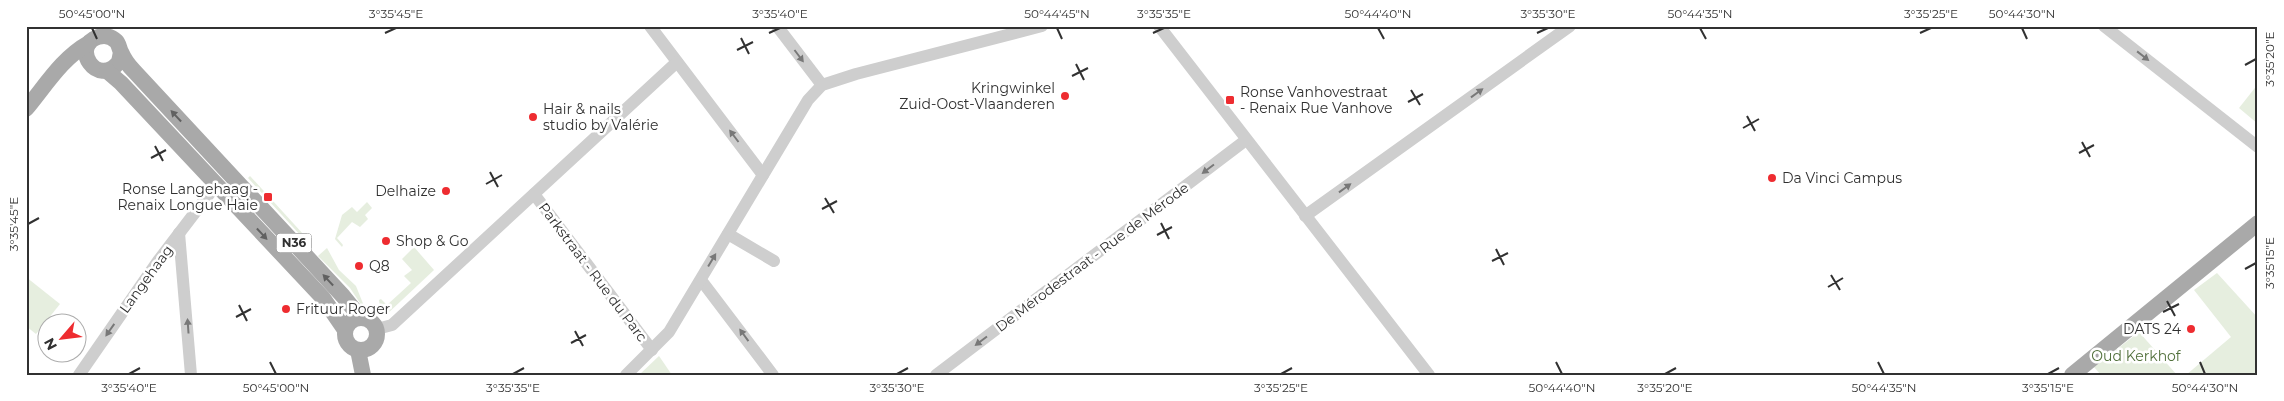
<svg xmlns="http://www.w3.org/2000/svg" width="2284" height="401" viewBox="0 0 2284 401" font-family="Montserrat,sans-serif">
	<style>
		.green { fill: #e6eedf }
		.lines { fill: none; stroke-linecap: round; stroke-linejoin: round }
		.minor { stroke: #cecece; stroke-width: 12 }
		.major { stroke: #a9a9a9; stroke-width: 16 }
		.oneway { fill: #787878 }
		.oneway2 { fill: #616161 }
		.ticks { fill: none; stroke: #313131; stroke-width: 2 }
		.poi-dot { fill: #ee2c30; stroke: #fff; stroke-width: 2 }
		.labels { text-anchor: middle; stroke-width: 5; stroke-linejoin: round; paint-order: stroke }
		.shield { fill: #fff; stroke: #6f6f6f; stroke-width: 1 }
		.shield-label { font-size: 12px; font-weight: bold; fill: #313131 }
		.poi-label { font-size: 14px; fill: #313131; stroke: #fff; text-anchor: start }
		.street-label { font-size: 14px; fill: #313131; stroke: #fff }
		.park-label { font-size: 14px; fill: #51703b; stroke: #fff }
		.neatline { fill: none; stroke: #313131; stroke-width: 2 }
		.ticks-label { font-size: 12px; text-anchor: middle; fill: #313131 }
	</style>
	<rect width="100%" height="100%" fill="#fff"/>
	<!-- green -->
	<g class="green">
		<path d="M2258,84V124L2239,108Z"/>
		<path d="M250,176L304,235L302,237L248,178Z"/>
		<path d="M367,202L372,208L365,215L368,219L360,227L352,222L337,238L343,245L342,247L335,239L342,215L352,207L357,212Z"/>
		<path d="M414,247L434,270L386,315H381L379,300L381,299L387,305L411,283L404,276L412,270L402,259Z"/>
		<path d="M327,248L339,270L356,286L364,306H362L350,288L318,256Z"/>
		<path d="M2217,273L2258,318V375H2186L2231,337L2194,290Z"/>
		<path d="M26,277L60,304L36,334L26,326Z"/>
		<path d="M2139,332L2177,375H2101L2094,367Z"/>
		<path d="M659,356L672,375H639Z"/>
	</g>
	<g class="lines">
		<!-- minor -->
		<g class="minor">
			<path d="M650,26L763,175"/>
			<path d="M777,26L822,85"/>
			<path d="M1159,26L1429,375"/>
			<path d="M2104,26L2258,147"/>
			<path d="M534,194L652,350"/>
			<path d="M1305,216L1570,26"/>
			<path d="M179,233L191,375"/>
			<path d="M728,234L774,261"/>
			<path d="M701,280L773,375"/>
			<path d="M377,329L392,325L677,62"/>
			<path d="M79,375L158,261L216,185"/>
			<path d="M626,375L669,332L808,100L822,85L856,74L1042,26"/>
			<path d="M936,375L1246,140"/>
		</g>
		<!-- major -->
		<g class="major">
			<path d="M121,52L119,62C97,89 70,46 98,37C104,35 111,36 116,41C119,44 119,48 121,52C124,59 129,66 134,71L294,243L343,296L360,317"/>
			<path d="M107,71L121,83L323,298L345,330"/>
			<path d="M26,109C46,85 62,58 89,43"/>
			<circle cx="361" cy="334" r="16"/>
			<path d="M358,350L363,375"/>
			<path d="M2072,375L2258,223"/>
		</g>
	</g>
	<!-- one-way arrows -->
	<defs><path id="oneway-solid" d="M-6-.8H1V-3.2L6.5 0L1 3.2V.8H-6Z" transform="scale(1.25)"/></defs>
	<g class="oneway">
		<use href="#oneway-solid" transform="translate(799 56) rotate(53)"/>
		<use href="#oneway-solid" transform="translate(2143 56) rotate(38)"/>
		<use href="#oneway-solid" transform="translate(1477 93) rotate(-36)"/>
		<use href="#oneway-solid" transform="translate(734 136) rotate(-127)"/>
		<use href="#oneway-solid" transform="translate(1208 169) rotate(143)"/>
		<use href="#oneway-solid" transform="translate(1345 188) rotate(-36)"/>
		<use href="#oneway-solid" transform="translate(712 260) rotate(-59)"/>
		<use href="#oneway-solid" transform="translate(188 326) rotate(-94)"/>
		<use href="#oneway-solid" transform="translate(110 330) rotate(125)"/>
		<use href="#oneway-solid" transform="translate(744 335) rotate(-126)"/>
		<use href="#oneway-solid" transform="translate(981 341) rotate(143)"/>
	</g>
	<g class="oneway2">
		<use href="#oneway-solid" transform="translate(176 116) rotate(-133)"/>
		<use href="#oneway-solid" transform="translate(262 234) rotate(47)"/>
		<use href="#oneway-solid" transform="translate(328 280) rotate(-133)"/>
	</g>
	<!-- ticks -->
	<path class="ticks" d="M92,28L97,39M1057,28L1062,39M1378,28L1384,39M1700,28L1706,39M2022,28L2027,39M385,33L396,28M769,33L780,28M1153,33L1164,28M1537,33L1548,28M1920,33L1931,28M741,38L749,54M737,50L753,42M1076,64L1084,80M2245,65L2256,59M1072,76L1088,68M1411,90L1420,105M1408,102L1423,94M1747,116L1755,131M1743,128L1759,119M2082,142L2090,157M155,146L163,161M2079,153L2094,145M151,158L166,150M490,172L498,187M486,184L502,175M825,198L834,213M822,209L837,201M1161,223L1169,239M28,224L39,218M1157,235L1172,227M1496,249L1504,265M1492,261L1508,253M2245,269L2256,263M1831,275L1840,290M1828,287L1843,278M2167,301L2175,316M239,305L247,321M2163,312L2179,304M236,317L251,309M575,331L583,346M571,343L586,335M270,362L276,374M1556,362L1562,374M1878,362L1884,374M2200,362L2205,374M129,374L140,368M513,374L524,368M897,374L908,368M1281,374L1292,368M1665,374L1676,368M2048,374L2059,368"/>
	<!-- markers -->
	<g class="poi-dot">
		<circle cx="1065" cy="96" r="5"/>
		<rect x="1225" y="95" width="10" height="10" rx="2.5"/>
		<circle cx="533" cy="117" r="5"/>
		<circle cx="1772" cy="178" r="5"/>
		<circle cx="446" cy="191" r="5"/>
		<rect x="263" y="192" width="10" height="10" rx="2.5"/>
		<circle cx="386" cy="241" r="5"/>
		<circle cx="359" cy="266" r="5"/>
		<circle cx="286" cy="309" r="5"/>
		<circle cx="2191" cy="329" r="5"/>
	</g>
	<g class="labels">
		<!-- shield labels -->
		<rect class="shield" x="276.5" y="233.5" width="35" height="19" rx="4"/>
		<g class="shield-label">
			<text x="294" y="247">N36</text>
		</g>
		<!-- poi labels -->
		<g class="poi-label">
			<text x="1055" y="93" text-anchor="end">Kringwinkel<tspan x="1055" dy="16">Zuid-Oost-Vlaanderen</tspan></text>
			<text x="1240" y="97">Ronse Vanhovestraat<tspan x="1240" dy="16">- Renaix Rue Vanhove</tspan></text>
			<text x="543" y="114">Hair &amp; nails<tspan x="543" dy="16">studio by Valérie</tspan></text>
			<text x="1782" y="183">Da Vinci Campus</text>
			<text x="258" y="194" text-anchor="end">Ronse Langehaag -<tspan x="258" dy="16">Renaix Longue Haie</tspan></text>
			<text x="436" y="196" text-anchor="end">Delhaize</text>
			<text x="396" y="246">Shop &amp; Go</text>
			<text x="369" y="271">Q8</text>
			<text x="296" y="314">Frituur Roger</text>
			<text x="2181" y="334" text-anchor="end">DATS 24</text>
		</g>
		<!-- street labels -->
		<g class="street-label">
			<text transform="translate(1092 257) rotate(-37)" y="5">De Mérodestraat - Rue de Mérode</text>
			<text transform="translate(593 272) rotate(53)" y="5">Parkstraat - Rue du Parc</text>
			<text transform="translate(146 279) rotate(-54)" y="5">Langehaag</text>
		</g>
		<!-- park labels -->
		<g class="park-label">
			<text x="2136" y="361">Oud Kerkhof</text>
		</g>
	</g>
	<!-- border -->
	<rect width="2284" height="401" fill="none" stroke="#ffffff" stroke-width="55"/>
	<!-- north arrow -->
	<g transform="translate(62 338) rotate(242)"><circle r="24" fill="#ffffff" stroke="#adadad"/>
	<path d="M0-4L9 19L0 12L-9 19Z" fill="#ee2c30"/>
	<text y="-8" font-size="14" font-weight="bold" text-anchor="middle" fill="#313131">N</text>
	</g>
	<rect x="28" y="28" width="2228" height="346" class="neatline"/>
	<g class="ticks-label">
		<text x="92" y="18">50°45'00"N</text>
		<text x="396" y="18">3°35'45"E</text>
		<text x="780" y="18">3°35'40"E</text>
		<text x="1057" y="18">50°44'45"N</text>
		<text x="1164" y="18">3°35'35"E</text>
		<text x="1378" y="18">50°44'40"N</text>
		<text x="1548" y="18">3°35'30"E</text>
		<text x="1700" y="18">50°44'35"N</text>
		<text x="1931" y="18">3°35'25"E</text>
		<text x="2022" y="18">50°44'30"N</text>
		<text transform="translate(2270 59) rotate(-90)" y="4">3°35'20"E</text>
		<text transform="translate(14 224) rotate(-90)" y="4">3°35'45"E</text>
		<text transform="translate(2270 263) rotate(-90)" y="4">3°35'15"E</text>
		<text x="129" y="392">3°35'40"E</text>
		<text x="276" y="392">50°45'00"N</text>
		<text x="513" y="392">3°35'35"E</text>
		<text x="897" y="392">3°35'30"E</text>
		<text x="1281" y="392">3°35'25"E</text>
		<text x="1562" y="392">50°44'40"N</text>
		<text x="1665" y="392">3°35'20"E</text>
		<text x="1884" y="392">50°44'35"N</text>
		<text x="2048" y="392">3°35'15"E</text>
		<text x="2205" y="392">50°44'30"N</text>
	</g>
</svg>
